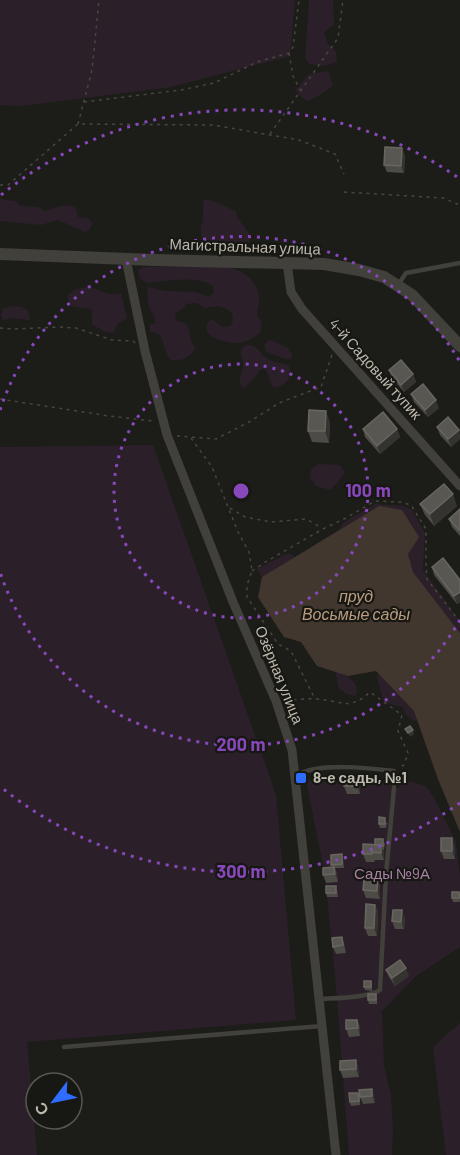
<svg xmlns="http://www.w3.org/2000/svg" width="460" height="1155" viewBox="0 0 460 1155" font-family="Barlow,sans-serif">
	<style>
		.green { fill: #2b2029 }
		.water { fill: #42372e }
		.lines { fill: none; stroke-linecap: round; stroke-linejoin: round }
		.path { stroke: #484640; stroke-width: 1.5; stroke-dasharray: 3 4.5; stroke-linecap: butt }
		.service { stroke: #41403a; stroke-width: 4.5 }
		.minor { stroke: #41403a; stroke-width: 9 }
		.tertiary { stroke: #41403a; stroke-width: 12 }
		.wall { fill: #4c4b46 }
		.shaded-wall { fill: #34332f }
		.building { fill: #585751; stroke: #68665f; stroke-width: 1.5 }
		.ring { fill: none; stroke: #8848bb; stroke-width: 3; stroke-dasharray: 3 6 }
		.poi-dot { fill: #2e6dff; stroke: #171714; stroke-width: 2 }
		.labels { text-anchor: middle; stroke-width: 4.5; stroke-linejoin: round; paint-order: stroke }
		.street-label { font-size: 15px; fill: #bcb8ab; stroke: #171714 }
		.poi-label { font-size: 15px; font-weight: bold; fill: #bcb8ab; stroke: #171714; text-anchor: start }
		.park-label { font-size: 15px; fill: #a980a5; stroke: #171714 }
		.water-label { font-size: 16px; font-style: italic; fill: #ba9d7f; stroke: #171714 }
		.centre { fill: #8848bb; stroke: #171714; stroke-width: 3 }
		.ring-label { font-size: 18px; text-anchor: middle; font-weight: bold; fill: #8848bb; stroke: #171714; stroke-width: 4.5; stroke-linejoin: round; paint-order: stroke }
	</style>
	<rect width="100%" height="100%" fill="#1c1c19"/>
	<!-- green -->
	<g class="green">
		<path d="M0,0H295L290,56L171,87L21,106L0,105Z"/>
		<path d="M309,0H333L334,25L324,32L328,44L336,52L337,62L325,66L309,64L305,58Z"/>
		<path d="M328,71L333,85L322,94L308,101L301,97L296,90L309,74Z"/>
		<path d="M0,199L16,201L20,206L38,207L45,211C56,208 66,202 76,208L78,217L88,218L92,223L90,229L85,232L58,220L41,225L0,221Z"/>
		<path d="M204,199C216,201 225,207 236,211L237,217L250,235L249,243C238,251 235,250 222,249C209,248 199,241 201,228C201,225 203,222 203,219C204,212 202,206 204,199Z"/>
		<path d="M216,265C236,268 255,273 259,297C260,303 257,309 257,316L262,322L260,333C254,338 246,342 239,343C236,344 231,342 229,342C217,340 199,335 210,319L215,321L222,327L230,326L233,321L232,313L225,308L218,306L205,308L196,303L186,304L183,309L175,313L176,320L184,323L188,326L190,337L195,349C187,360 184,360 171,360C165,353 164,344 160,335L150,331V324H155C156,317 153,315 150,309C147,302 147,294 148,287L165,291L196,292L209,297L214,293L213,286C199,275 167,281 149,283C141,281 139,278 138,270L144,267Z"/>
		<path d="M90,287L109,294H121L127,318L117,324L114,333L103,331L92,324V309L81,308L71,306L67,296L76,289Z"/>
		<path d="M14,306L22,307L28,311L30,320L13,318L3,320L1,314L4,308Z"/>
		<path d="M271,340L288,348L292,355L291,359L282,358L267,352L264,346L267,341Z"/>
		<path d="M246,345C261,345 259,356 270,360C276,363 282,362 289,366C294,377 284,388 273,387L266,370L262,369C255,375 251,383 243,388C235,377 244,374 243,363C243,359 240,357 241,353C241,348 243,347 246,345Z"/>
		<path d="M153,445L276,795L296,1020L27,1042L37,1155H0V447Z"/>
		<path d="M318,464L339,465L345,472L337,483L330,490L316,486L310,478L311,470Z"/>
		<path d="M375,504L403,506L412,510L425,533L423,570L460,622V633L413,572L408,554L379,506L339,530L343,523Z"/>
		<path d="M289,553L295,557L262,577L257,569Z"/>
		<path d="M335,671C346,675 360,681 356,696L347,694L339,689Z"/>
		<path d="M379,674L414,711L418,720L414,721L406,715L403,707L390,704L383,700L377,676Z"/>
		<path d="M306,780L390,782L391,788H399L400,782L410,781L426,786L434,798L456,842L460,876V947L416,976L382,1011L384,1065L391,1096L393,1128L392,1155H349L337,997L325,875Z"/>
		<path d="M460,1023V1155H446L433,1047Z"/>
	</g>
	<!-- water -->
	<path class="water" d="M379,506L402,510L419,537L408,554L413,572L460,633V832L438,779L414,711L376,671L348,676L317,666L301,642L284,637L258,597L262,577Z"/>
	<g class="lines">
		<!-- path -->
		<g class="path">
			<path d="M289,53L293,76L300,90"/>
			<path d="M84,102L181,90L214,83L257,62L289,53L293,47L299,0"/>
			<path d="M78,124L92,70L99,0"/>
			<path d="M270,134L338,38L343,0"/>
			<path d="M0,185H8L78,124L213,125L299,140L335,154L344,174"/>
			<path d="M344,192L443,198L460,205"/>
			<path d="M0,328L12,329L60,327L76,328L112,340L133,341L135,343"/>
			<path d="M0,399L109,416L153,421"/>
			<path d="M177,436L216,439L249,422L279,403L321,387L332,355"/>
			<path d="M191,438L212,467L238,532L249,552L252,571L247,585V597L278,644L291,651L315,699"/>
			<path d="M230,508L245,517L271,522L306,519L322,528"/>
			<path d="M252,571L267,561L323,529L344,519L375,501L400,502L411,505L426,529V566L427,579L460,622"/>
			<path d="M286,700C296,700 306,698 316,699C341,700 348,712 370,692L402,715L398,731L408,753L404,765L398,768"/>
		</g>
		<!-- service -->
		<g class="service">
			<path d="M398,285L406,273L460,263"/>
			<path d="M296,776C317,762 369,768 394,771V788L386,874L380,990C369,998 334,998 319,999"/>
			<path d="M64,1047L322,1026"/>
		</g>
		<!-- minor -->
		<g class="minor">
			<path d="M126,259L145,351L167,435L233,602L276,701L292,750L336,1155"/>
			<path d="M287,263L291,292L302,309L460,486"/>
		</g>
		<!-- tertiary -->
		<path class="tertiary" d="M0,254L154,260L324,264L359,270L384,277L412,295L460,346"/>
	</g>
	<!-- wall -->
	<g class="wall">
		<path d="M405,155L404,173L387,172L384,165Z"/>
		<path d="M389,370L413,374L416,382L404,392L392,378Z"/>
		<path d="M411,394L439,408L428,417L414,402Z"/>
		<path d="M330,422L329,443L312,442L308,431Z"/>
		<path d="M437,427L459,430L460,439L451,447L440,435Z"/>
		<path d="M363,429H397L400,437L380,454L365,437Z"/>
		<path d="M420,504L457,506L434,526L425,515Z"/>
		<path d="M460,509V536L452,527L449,519Z"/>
		<path d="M432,567L460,580V602L457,604L434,575Z"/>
		<path d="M357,777L360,785V794H347L344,786Z"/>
		<path d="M387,822L386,828H380L379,824Z"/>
		<path d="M385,843L384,850H383L384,853V860H375L374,862H366L363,854L375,845Z"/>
		<path d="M455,846V859H444L441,851Z"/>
		<path d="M342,854L343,858L344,868H335L337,874L338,882L326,883L323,875L332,867L331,865Z"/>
		<path d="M378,879L380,887V899L366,898L363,890Z"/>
		<path d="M337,890L338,897H327L326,893Z"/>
		<path d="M459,892L460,902H453L452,898Z"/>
		<path d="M375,905L378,912L377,936H368L365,928Z"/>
		<path d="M405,918L404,929H395L392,921Z"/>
		<path d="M342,937L344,944L346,953L336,954L333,947Z"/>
		<path d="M386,970L409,976L395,986L389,977Z"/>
		<path d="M371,981L372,985V991L365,990L364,987Z"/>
		<path d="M376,994L377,998V1004H369L368,1000Z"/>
		<path d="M357,1020L360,1027V1036L349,1037L346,1029Z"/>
		<path d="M356,1060L358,1068L359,1077L343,1078L340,1070Z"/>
		<path d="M372,1089L374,1097L375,1103L363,1104L360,1097Z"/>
		<path d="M360,1097V1105L351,1106L350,1102Z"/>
	</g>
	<!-- shaded-wall -->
	<g class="shaded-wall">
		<path d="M402,148L405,155L404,173L401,166Z"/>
		<path d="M413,374L416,382L404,392L401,385Z"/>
		<path d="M436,400L439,408L428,417L425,410Z"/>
		<path d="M326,411L330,422L329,443L325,431Z"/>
		<path d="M397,429L400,437L380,454L377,446Z"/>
		<path d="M459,430L460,439L451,447L448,439Z"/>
		<path d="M453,494L457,506L434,526L430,514Z"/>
		<path d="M460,592V602L457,604L454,596Z"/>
		<path d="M413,730L414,734L410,737L408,733Z"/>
		<path d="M357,777L360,785V794L357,786Z"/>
		<path d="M452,838L455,846V859L452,851Z"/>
		<path d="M381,845L384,853V860L381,853Z"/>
		<path d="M334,867L337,874L338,882L335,874Z"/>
		<path d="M378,879L380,887V899L377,891Z"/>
		<path d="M375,905L378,912L377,936L374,928Z"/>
		<path d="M402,910L405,918L404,929L401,922Z"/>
		<path d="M406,968L409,976L395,986L392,978Z"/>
		<path d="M357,1020L360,1027V1036L358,1028Z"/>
		<path d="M356,1060L358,1068L359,1077L356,1069Z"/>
		<path d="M372,1089L374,1097L375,1103L372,1096Z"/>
	</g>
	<!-- building -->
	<g class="building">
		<path d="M385,147L402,148L401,166L384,165Z"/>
		<path d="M401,360L413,374L401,385L389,370Z"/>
		<path d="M423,384L436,400L425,410L411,394Z"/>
		<path d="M309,410L326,411L325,431H308Z"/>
		<path d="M383,412L397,429L377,446L363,429Z"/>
		<path d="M448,417L459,430L448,439L437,427Z"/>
		<path d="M444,484L453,494L430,514L420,504Z"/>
		<path d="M460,509V529L459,530L449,519Z"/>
		<path d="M443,558L460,580V592L454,596L432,567Z"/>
		<path d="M410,726L413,730L408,733L405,729Z"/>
		<path d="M345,777H357V786H344Z"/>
		<path d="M379,817L385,818V824H379Z"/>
		<rect x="441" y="838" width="11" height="13"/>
		<path d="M375,839H383V846L375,845Z"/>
		<path d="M363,844L381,845V853L372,852V854H363Z"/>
		<path d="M342,854V864L331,865V855Z"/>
		<path d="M334,867L335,874L323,875V868Z"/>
		<path d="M364,878L378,879L377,891L363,890Z"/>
		<rect x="326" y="886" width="10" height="7"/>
		<path d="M452,892H459L460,898H452Z"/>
		<path d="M366,904L375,905L374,928H365Z"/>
		<path d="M393,910H402L401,922L392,921Z"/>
		<path d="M342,937L343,945L333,947L332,938Z"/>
		<path d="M400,960L406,968L392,978L386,970Z"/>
		<rect x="364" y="981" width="7" height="6"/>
		<rect x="368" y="994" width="8" height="6"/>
		<path d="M346,1020H357L358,1028L346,1029Z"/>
		<path d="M356,1060V1069L340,1070V1061Z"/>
		<path d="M372,1089V1096L360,1097L359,1090Z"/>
		<path d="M349,1093H358L359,1101L350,1102Z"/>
	</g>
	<!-- distance rings -->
	<g class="ring">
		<circle cx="241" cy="491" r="127"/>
		<path d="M460 620A254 254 0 0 1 0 572M0 410A254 254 0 0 1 460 362"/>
		<path d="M460 803A381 381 0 0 1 1 787M1 195A381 381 0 0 1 460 179"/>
	</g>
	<!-- markers -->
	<rect class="poi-dot" x="295" y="772" width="12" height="12" rx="3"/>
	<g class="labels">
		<!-- street labels -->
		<g class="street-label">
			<text transform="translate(245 247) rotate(2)" y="5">Магистральная улица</text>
			<text transform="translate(375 369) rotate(48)" y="5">4-й Садовый тупик</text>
			<text transform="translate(279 675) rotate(68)" y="5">Озёрная улица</text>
		</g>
		<!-- poi labels -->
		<g class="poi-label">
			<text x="313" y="783">8-е сады, №1</text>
		</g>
		<!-- park labels -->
		<g class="park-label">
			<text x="392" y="879">Сады №9А</text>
		</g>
		<!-- water labels -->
		<g class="water-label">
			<text x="356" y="602">пруд<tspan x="356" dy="18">Восьмые сады</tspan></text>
		</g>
	</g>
	<circle cx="241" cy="491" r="9" class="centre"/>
	<g class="ring-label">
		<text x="368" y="497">100 m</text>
		<text x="241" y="751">200 m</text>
		<text x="241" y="878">300 m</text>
	</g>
	<!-- north arrow -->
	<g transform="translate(54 1101) rotate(238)"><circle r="28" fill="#171714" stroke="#595750" stroke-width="1.5"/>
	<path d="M0-4.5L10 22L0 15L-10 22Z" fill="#2e6dff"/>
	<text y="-9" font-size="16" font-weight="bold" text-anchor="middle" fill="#bcb8ab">С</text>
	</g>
</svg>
